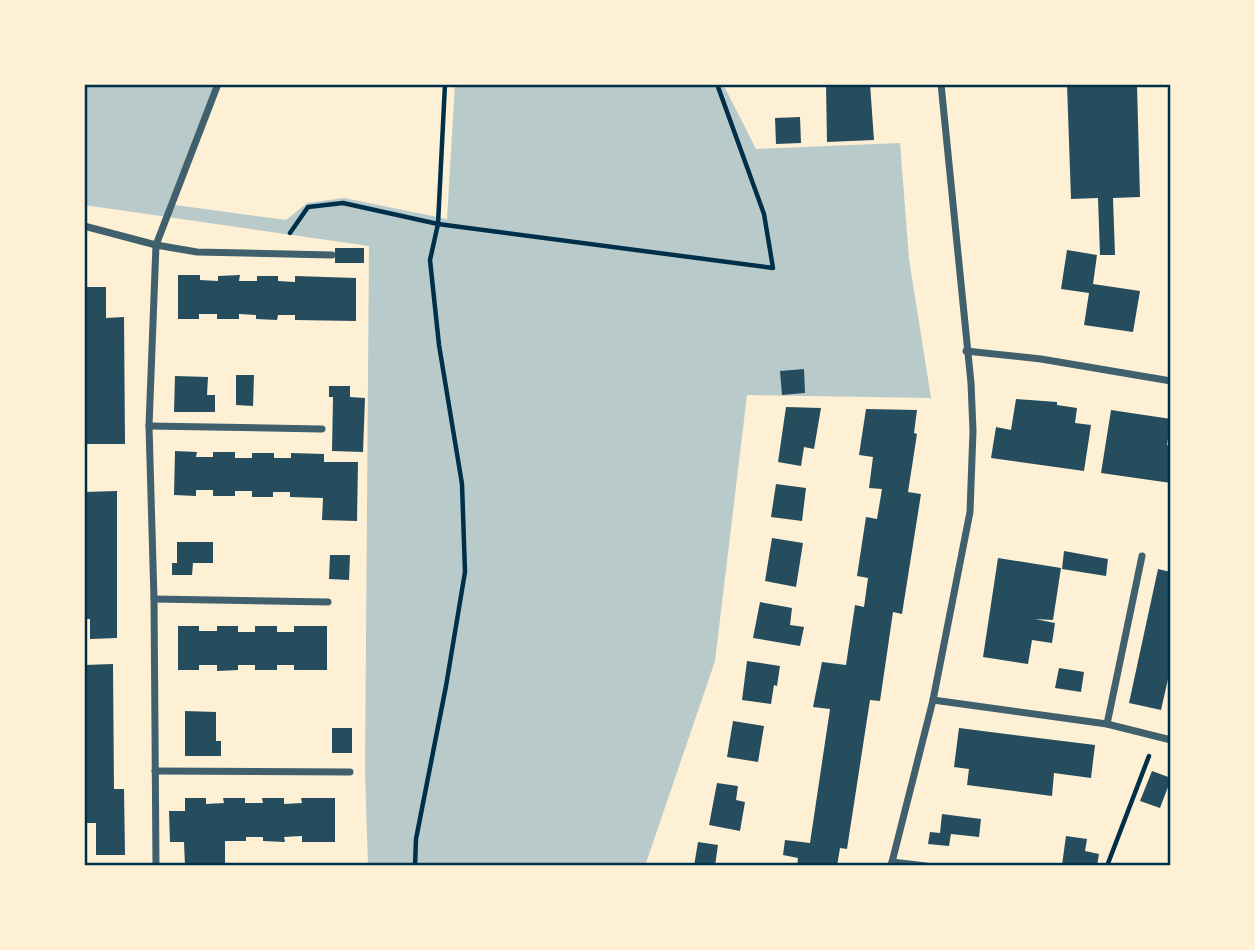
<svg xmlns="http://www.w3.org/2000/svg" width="1255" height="950" viewBox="0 0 1255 950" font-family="Lato,sans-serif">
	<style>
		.green { fill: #b9caca }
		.building { fill: #264d5e }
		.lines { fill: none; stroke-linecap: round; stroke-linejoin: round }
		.path { stroke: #003049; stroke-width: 4.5 }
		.minor { stroke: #3f606c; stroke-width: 7 }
		.neatline { fill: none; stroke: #003049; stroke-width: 2.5 }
	</style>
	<rect width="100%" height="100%" fill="#fdf0d5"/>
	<!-- green -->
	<path class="green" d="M84,84H215L168,204L286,220L307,203L344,198L447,219L455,84H723L756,149L900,143L909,259L931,398L747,395L715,661L645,866H368L365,771L369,246L84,205Z"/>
	<!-- building -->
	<g class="building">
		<path d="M826,84H870L874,140L827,142Z"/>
		<path d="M1067,84H1137L1140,197L1113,198L1115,255H1100L1098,198L1071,199Z"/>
		<path d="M800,117L801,143L776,144L775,118Z"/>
		<rect x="335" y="248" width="29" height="15"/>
		<path d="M1067,250L1097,255L1093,284L1140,291L1133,332L1084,325L1089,293L1061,289Z"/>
		<path d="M178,275H200V280L218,281V276L240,275L239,281H257V276H278V281L295,282V276L356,278V321L295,320V315H278L277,320L256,319V315L239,314V319H217V314H199V319H178Z"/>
		<path d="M84,287H106V318L124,317L125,444H84Z"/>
		<path d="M804,369L805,393L782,395L780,371Z"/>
		<path d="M236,375H254L253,406L236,405Z"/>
		<path d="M175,376L208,377L207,395H215V412H174Z"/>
		<path d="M329,386H350V397L365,398L363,452L332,451L333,397H329Z"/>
		<path d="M1016,399L1057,402V405L1077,408L1075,423L1091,425L1084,471L991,458L996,427L1011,430Z"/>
		<path d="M786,407L821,408L814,449L804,447L801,466L778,462Z"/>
		<path d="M866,409L917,410L914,433L917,434L908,492L921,494L902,614L893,612L880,701L870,700L847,849L840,848L837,866H797L798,858L783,855L785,840L810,843L830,709L813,707L822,662L846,665L855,605L864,607L868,578L857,576L866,517L877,519L882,489L869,488L873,457L859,455Z"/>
		<path d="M1111,410L1171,419L1167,445L1171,446V483L1101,473Z"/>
		<path d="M175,451L197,452L196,457H213V452H235V458H252V453H274V458H291V453L324,454V462H358L357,521L322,520L323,498L290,497V492H273V497H252V491H235V496H213V490H196V496L174,495Z"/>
		<path d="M776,484L806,488L802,521L771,517Z"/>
		<path d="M117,491V638L90,639V619H84V492Z"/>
		<path d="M772,538L803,543L796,587L765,581Z"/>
		<path d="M177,542H213V563H193L192,575H172V563H177Z"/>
		<path d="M1064,551L1108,559L1106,576L1062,569Z"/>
		<path d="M330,555H350L349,580L329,579Z"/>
		<path d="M998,558L1061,568L1053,620L1035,619L1055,623L1052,643L1032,640L1028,664L983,657Z"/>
		<path d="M1158,569L1171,572V666L1161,710L1129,703Z"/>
		<path d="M760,602L792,608L790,625L804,627L800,646L753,638Z"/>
		<path d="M178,626H199V631H217V626H238V632H255V626H277V632H294V626H327V670H294V665H277V670H255V665H238V670L217,671V665H199V670H178Z"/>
		<path d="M747,661L780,666L777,686L774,685L771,704L742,700Z"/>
		<path d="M113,664L114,789H124L125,855H96V823H84V665Z"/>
		<path d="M1059,668L1084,672L1081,692L1055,688Z"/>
		<path d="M185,711L216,712V741H221V756H185Z"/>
		<path d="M733,721L764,726L758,762L727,757Z"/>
		<rect x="332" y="728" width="20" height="25"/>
		<path d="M959,728L1095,745L1091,778L1054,773L1052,796L967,785L969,769L954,767Z"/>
		<path d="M1152,771L1171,778V788L1168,787L1160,808L1140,801Z"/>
		<path d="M717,783L738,786L736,800L745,802L740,831L709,825Z"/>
		<path d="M185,798H206V804L224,803L223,798H245V803H263L262,798H284V804L302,803L301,798H335V842H302V836L284,837L285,842L263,841V837H246V841H225V866H185L184,842H170L169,811H185Z"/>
		<path d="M942,814L981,819L979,837L951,834L949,846L928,844L930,832L940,833Z"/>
		<path d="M1066,836L1087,839L1085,851L1099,854L1097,866L1062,865Z"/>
		<path d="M698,842L718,845L715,866H694Z"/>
	</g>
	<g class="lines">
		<!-- path -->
		<g class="path">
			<path d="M290,233L308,207L343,203L438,224L773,268L764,214L717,84"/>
			<path d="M415,866L416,839L446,686L465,572L462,484L439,345L430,260L438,224L445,84"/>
			<path d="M1107,866L1149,756"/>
		</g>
		<!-- minor -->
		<g class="minor">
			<path d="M84,226L156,245L197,252L332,255"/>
			<path d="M966,351L1041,359L1171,381"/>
			<path d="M149,426L322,429"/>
			<path d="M154,599L328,602"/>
			<path d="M933,700L1107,724L1171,740"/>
			<path d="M1107,724L1142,556"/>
			<path d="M155,771L350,772"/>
			<path d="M892,862L926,866"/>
			<path d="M156,866L154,599L149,426L156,245L218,84"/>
			<path d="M891,866L933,700L970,512L973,431L971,383L941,84"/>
		</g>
	</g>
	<!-- border -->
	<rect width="1255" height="950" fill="none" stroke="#fdf0d5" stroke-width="172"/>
	<rect x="86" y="86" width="1083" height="778" class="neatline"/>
</svg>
